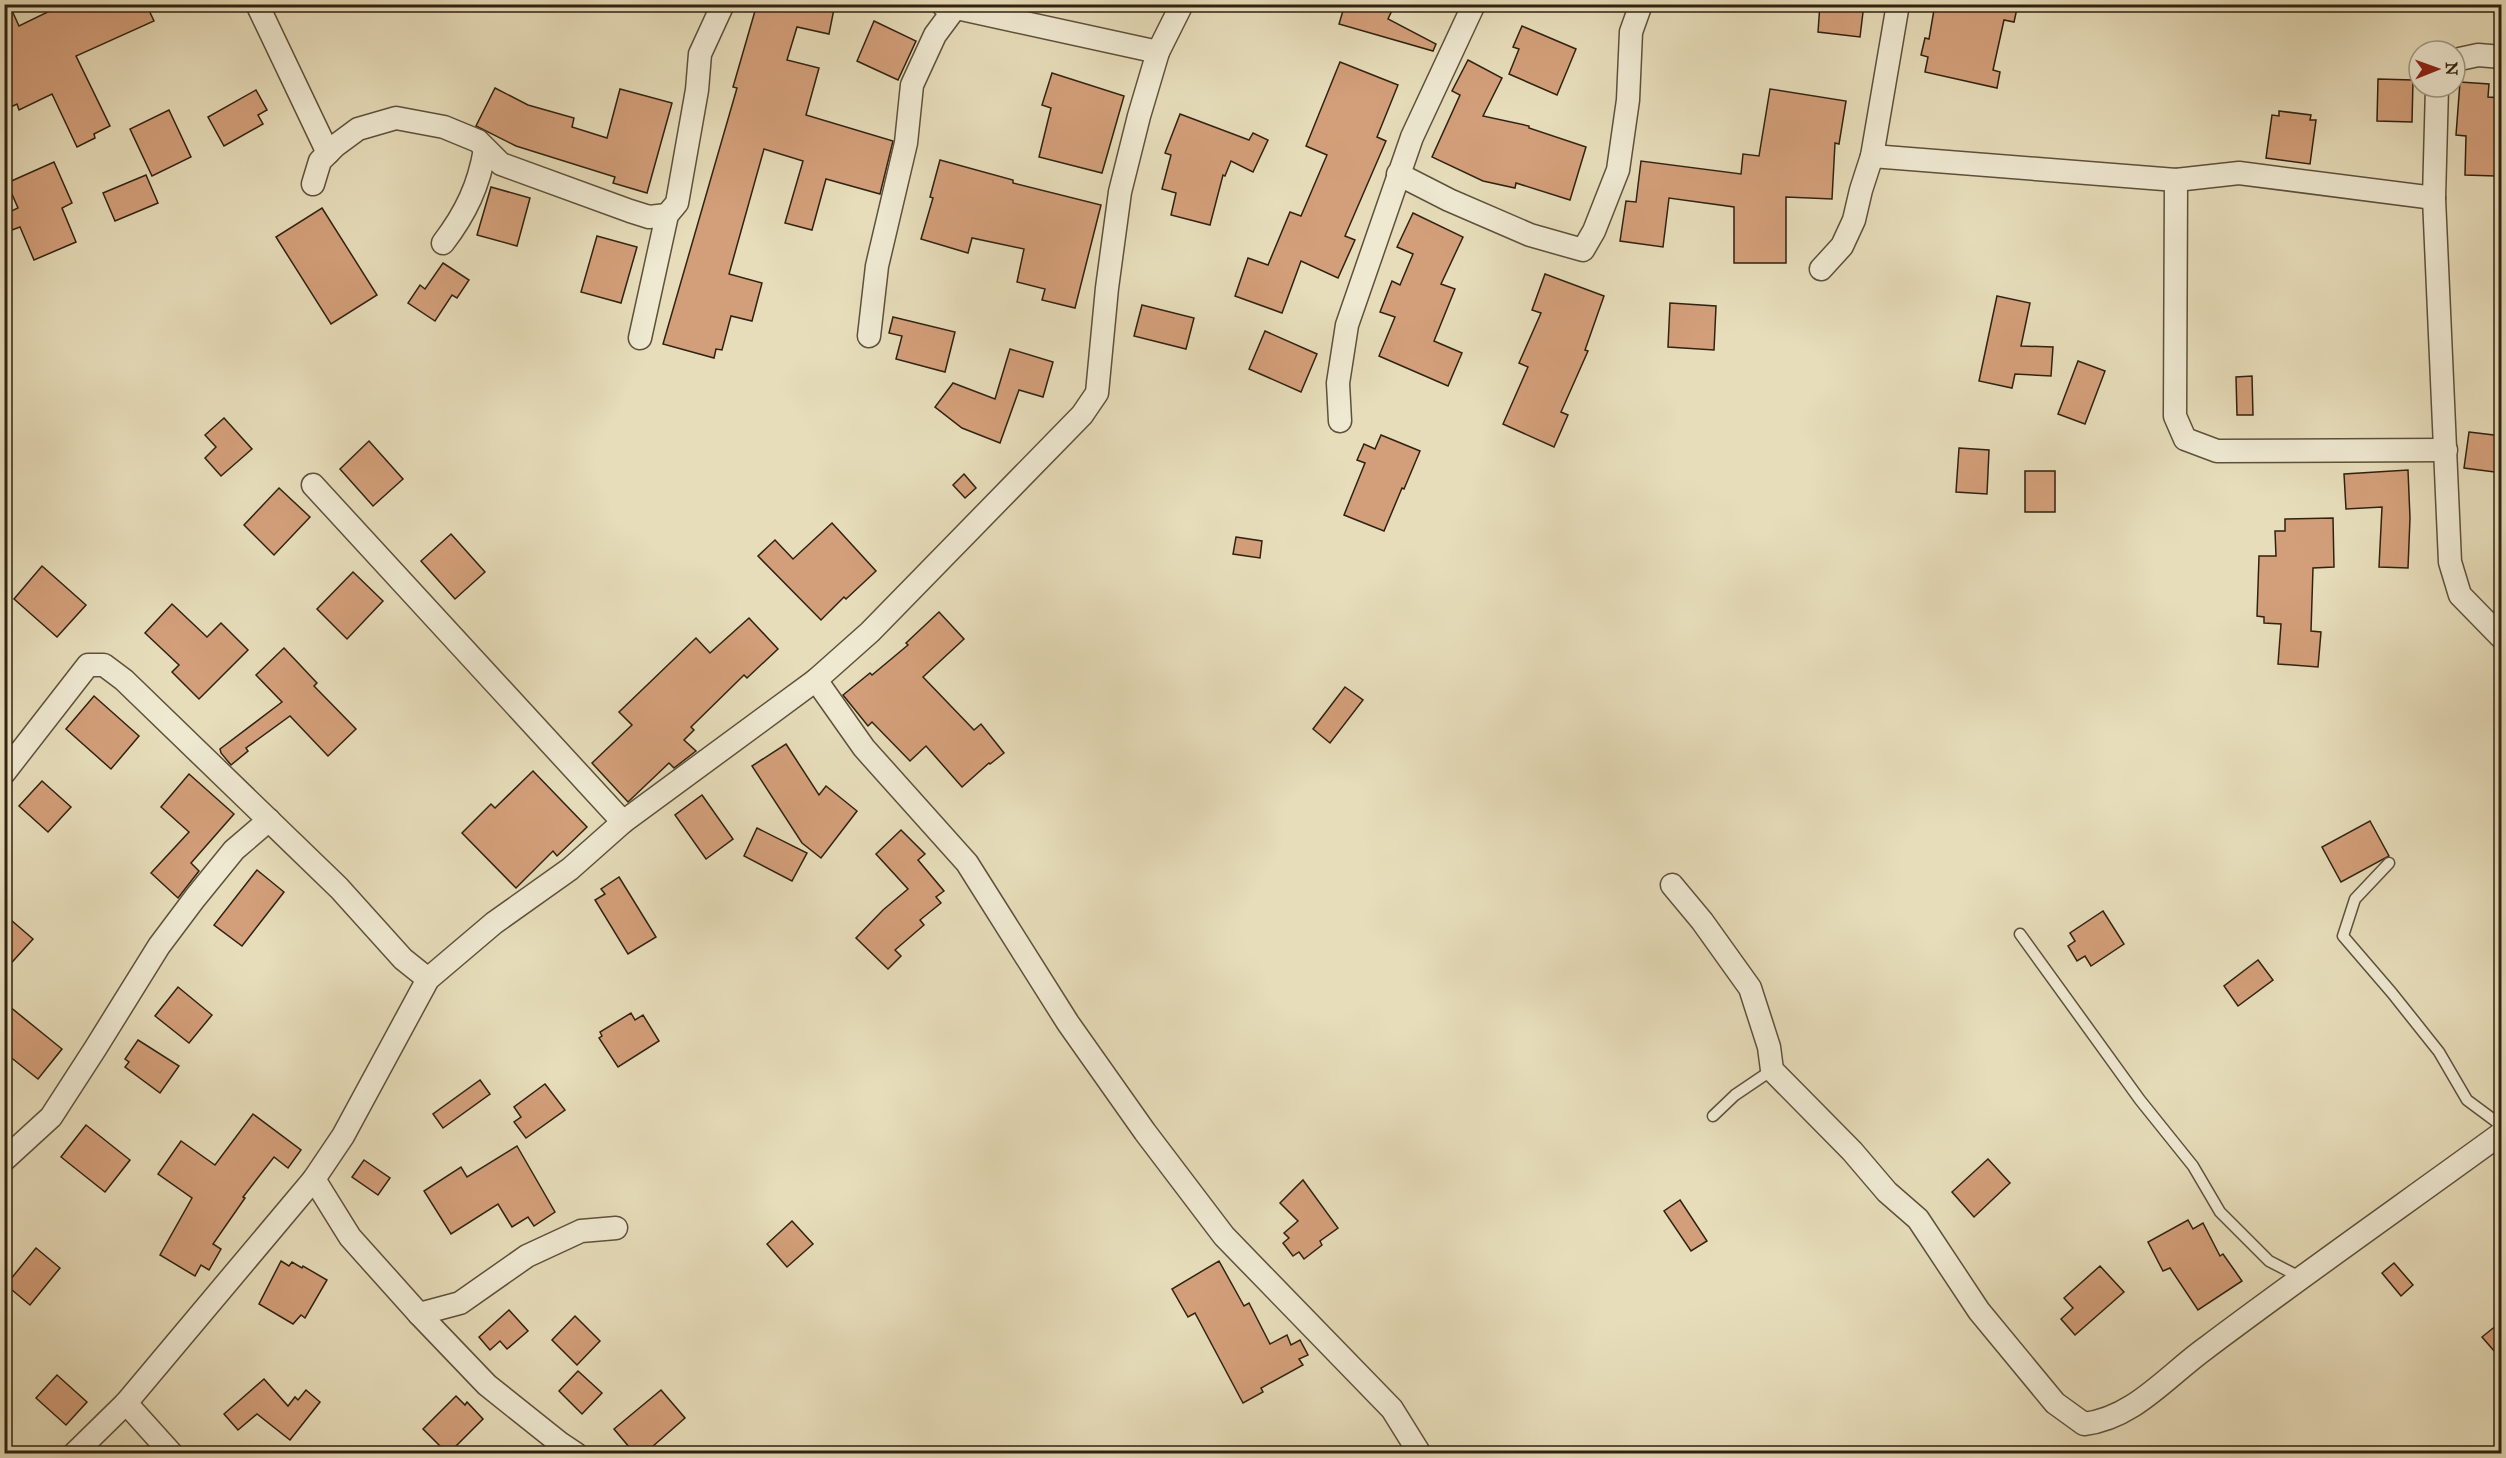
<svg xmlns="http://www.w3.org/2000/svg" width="2506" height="1458" viewBox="0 0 2506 1458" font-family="'IM FELL Great Primer',serif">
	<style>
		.building { fill: #d39f7a; stroke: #302211; stroke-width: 1.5 }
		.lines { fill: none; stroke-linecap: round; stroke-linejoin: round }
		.lane-casing { stroke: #5e513b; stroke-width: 13 }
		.street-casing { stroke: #5e513b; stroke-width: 25 }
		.lane { stroke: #efe9d2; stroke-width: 10 }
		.street { stroke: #efe9d2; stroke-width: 22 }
	</style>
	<rect width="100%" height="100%" fill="#e7ddba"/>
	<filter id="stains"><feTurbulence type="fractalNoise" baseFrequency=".00333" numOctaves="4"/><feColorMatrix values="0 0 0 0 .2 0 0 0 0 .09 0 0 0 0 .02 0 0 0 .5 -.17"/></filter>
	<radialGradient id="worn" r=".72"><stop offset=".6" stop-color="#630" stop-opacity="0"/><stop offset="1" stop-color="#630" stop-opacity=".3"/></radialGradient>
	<!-- building -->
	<g class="building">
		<path d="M4,4H9L19,26L64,4H146L154,21L76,56L110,126L94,134L95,138L77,147L52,94L19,110L17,104L4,110Z"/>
		<path d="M757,4H835L829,34L797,27L787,60L819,68L806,115L893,141L880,194L826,179L812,230L785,223L803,161L764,149L729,274L762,283L752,321L731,316L722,350L716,349L714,358L663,344L737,88L733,87Z"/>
		<path d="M1345,4H1395L1388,19L1436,44L1433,51L1339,24Z"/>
		<path d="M1820,4H1864L1860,37L1818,32Z"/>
		<path d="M1935,4H2018L2014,22L2004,20L1993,70L2000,72L1997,88L1925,72L1928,57L1921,55L1925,38L1929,39Z"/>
		<path d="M874,21L916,41L898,80L857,61Z"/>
		<path d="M1522,26L1576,49L1557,95L1509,74L1519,49L1513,47Z"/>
		<path d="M1468,60L1502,78L1483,116L1529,126V128L1586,147L1570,200L1516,183L1515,188L1483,181L1432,157L1460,95L1452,91Z"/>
		<path d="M1340,62L1398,85L1377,137L1386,141L1345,236L1355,240L1338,278L1301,261L1282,313L1235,296L1248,258L1268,265L1290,212L1301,216L1327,155L1306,146Z"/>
		<path d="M1052,73L1124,96L1102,173L1039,157L1051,108L1042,105Z"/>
		<path d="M2378,79L2413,80L2412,122L2377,121Z"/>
		<path d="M2460,82L2489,84L2488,97L2502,98V138H2497L2495,176L2465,175L2466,136L2456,135Z"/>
		<path d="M495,88L528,105L574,118L572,127L607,138L620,89L672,103L647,193L613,183L615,177L516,146L476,126Z"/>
		<path d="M1770,89L1846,101L1839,144L1835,143L1832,199L1786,197V263H1734V207L1669,198L1663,247L1620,241L1626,201L1636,202L1641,161L1741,174L1743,154L1759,156Z"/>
		<path d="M256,90L267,110L258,115L263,124L224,146L208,117Z"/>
		<path d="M169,110L191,157L152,176L130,129Z"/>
		<path d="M2279,111L2311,115L2310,120H2316L2310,164L2266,158L2272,115L2279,116Z"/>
		<path d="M1180,114L1249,140L1253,133L1268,140L1253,172L1231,161L1225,176L1223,175L1210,225L1171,215L1176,193L1162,189L1171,155L1165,153Z"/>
		<path d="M940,160L1013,180V183L1101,205L1075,308L1042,300L1045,289L1017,282L1024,249L972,238L968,253L921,239L933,198L930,197Z"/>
		<path d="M54,162L72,203L62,208L76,242L34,260L20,227L12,230L5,214L18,208L7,183Z"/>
		<path d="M146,175L158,203L115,221L103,193Z"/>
		<path d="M491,187L530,198L517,246L477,235Z"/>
		<path d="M322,208L377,295L331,324L276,237Z"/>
		<path d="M1413,213L1463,237L1441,284L1455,289L1434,341L1462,353L1448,386L1379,356L1395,317L1380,312L1392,281L1400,285L1413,254L1397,247Z"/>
		<path d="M597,236L637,247L621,303L581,292Z"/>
		<path d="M443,263L469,280L457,298L452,295L435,321L408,303L420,285L425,289Z"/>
		<path d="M1545,274L1604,296L1585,350L1588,351L1561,412L1568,415L1554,447L1503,424L1528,367L1519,363L1541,313L1532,310Z"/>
		<path d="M1997,296L2030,303L2021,346L2053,347L2051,376L2015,374L2012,388L1979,381Z"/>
		<path d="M1670,303L1716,306L1714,350L1668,347Z"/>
		<path d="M1142,305L1194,318L1186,349L1134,336Z"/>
		<path d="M893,317L955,332L945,372L896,359L902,336L889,333Z"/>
		<path d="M1265,331L1317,354L1301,392L1249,369Z"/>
		<path d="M1010,349L1053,362L1043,397L1019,390L1000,443L962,428L935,407L953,383L995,399Z"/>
		<path d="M2078,361L2105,371L2085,424L2058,414Z"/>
		<path d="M2252,376L2253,415H2237L2236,377Z"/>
		<path d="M224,418L252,449L221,476L205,458L216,447L205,435Z"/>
		<path d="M2469,432L2502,436V473L2464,468Z"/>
		<path d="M1381,435L1420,451L1404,489L1402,488L1384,531L1344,515L1365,463L1357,460L1364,444L1375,449Z"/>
		<path d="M369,441L403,479L373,506L340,469Z"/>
		<path d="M1959,448L1989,450L1987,494L1956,492Z"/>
		<path d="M2408,470L2410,518L2408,568L2379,567L2382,507L2346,509L2344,474Z"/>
		<rect x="2025" y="471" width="30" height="41"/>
		<path d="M964,474L976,488L965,498L953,485Z"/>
		<path d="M279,488L310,517L274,555L244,525Z"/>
		<path d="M2333,518L2334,567L2313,568L2311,631L2321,632L2318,667L2278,664L2281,624L2264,623V617L2257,616L2259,556H2276L2275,531H2285V519Z"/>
		<path d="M832,523L876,571L846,599L844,597L821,620L758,556L775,540L793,559Z"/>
		<path d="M451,534L485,572L455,599L421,561Z"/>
		<path d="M1236,537L1262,541L1260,558L1233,554Z"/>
		<path d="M42,566L86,605L57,637L14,599Z"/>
		<path d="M353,572L383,601L347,639L317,609Z"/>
		<path d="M172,604L207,637L221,623L248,650L199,699L172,672L179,665L145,633Z"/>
		<path d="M939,612L964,639L923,677L974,730L981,724L1004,753L990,764L989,763L962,787L926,746L910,761L872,722L868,726L843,695L870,673L872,675L908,645L906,643Z"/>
		<path d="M749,618L778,649L747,678L744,675L691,727L694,730L684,740L696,751L674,768L669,763L628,802L592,763L632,725L619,712L696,638L710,653Z"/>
		<path d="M284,648L317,683L314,686L356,729L328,756L290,716L246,748L248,751L231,765L221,753L220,749L282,702L256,675Z"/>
		<path d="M1345,687L1363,700L1330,743L1313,729Z"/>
		<path d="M94,696L139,736L111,769L66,729Z"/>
		<path d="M786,744L819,795L826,786L857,811L821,858L802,843L752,766Z"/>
		<path d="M533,771L587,827L557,856L553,851L516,888L462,833L491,804L495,808Z"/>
		<path d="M189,774L234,814L191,863L199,871L178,898L151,873L189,832L161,807Z"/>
		<path d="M42,781L71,807L48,832L19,806Z"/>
		<path d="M702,795L733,839L706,859L675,815Z"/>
		<path d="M2370,821L2389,856L2341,882L2322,847Z"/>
		<path d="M757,828L807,853L792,881L744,856Z"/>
		<path d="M901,830L925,854L918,860L944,891L936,897L941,903L920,920L924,925L895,950L901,956L888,969L856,938L883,910L908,889L876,854Z"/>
		<path d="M257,870L284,892L242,946L214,925Z"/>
		<path d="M619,877L656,937L628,954L595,900L605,894L601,889Z"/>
		<path d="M2103,911L2124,944L2091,966L2085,956L2077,961L2068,946L2075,941L2070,933Z"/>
		<path d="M4,914L33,939L4,971Z"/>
		<path d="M2258,960L2273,980L2238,1006L2224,986Z"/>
		<path d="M178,987L212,1015L189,1043L155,1016Z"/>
		<path d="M4,1002L62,1049L38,1079L4,1052Z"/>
		<path d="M631,1013L635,1020L643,1015L659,1041L618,1067L599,1038L602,1036L600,1032Z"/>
		<path d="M138,1040L179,1066L160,1093L125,1067L129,1062L125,1059Z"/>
		<path d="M480,1080L490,1094L443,1128L433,1114Z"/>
		<path d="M545,1084L565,1110L526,1138L514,1122L521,1117L514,1107Z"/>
		<path d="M253,1114L301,1150L288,1168L274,1157L243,1197L245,1198L213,1244L221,1249L209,1270L201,1265L195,1276L160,1255L192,1198L158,1174L181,1141L215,1165Z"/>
		<path d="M86,1125L130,1160L105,1192L61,1157Z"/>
		<path d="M517,1146L555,1212L534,1226L528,1217L512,1227L498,1204L451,1234L424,1191L461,1167L467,1177Z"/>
		<path d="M1988,1159L2010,1183L1974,1217L1952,1192Z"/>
		<path d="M364,1160L390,1178L378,1195L352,1177Z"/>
		<path d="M1303,1180L1338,1228L1320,1241L1322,1245L1304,1259L1299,1252L1293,1256L1283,1243L1289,1238L1284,1233L1298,1221L1280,1203Z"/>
		<path d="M1680,1200L1707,1241L1691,1251L1664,1211Z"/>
		<path d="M2188,1220L2193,1229L2203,1223L2220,1256L2223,1254L2242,1281L2198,1310L2170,1268L2163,1271L2148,1242Z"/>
		<path d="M792,1221L813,1244L787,1267L767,1244Z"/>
		<path d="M36,1248L60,1268L30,1305L6,1285Z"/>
		<path d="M281,1261L289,1266L292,1262L302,1268L303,1266L327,1280L305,1318L301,1315L293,1324L259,1304Z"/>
		<path d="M1219,1261L1244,1306L1249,1303L1270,1344L1287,1335L1291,1345L1300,1340L1308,1355L1299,1359L1303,1365L1261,1388L1263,1392L1243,1403L1195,1313L1188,1317L1172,1289Z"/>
		<path d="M2394,1263L2413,1285L2401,1296L2382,1273Z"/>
		<path d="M2100,1266L2124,1292L2075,1335L2061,1319L2073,1308L2064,1298Z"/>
		<path d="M509,1310L528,1331L507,1349L500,1341L490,1350L479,1337Z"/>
		<path d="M575,1316L600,1341L577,1365L552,1340Z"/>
		<path d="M2502,1321V1360L2482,1337Z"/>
		<path d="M578,1371L602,1393L582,1414L559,1391Z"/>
		<path d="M57,1375L87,1402L66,1425L36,1398Z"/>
		<path d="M264,1379L288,1406L295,1397L298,1400L306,1390L320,1402L290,1440L257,1414L238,1430L224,1414Z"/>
		<path d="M661,1390L685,1418L644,1454H635L614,1429Z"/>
		<path d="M456,1396L465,1405L467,1402L483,1419L448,1454L423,1429Z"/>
	</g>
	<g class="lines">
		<!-- lane casing -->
		<g class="lane-casing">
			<g id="lane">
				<path d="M2389,863L2355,899L2343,936L2392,993L2439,1052L2467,1100L2502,1126"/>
				<path d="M2020,934L2140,1100L2193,1166L2220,1212L2269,1261L2302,1278"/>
				<path d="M1713,1116L1735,1095L1772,1070"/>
			</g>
		</g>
		<!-- street casing -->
		<g class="street-casing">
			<g id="street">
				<path d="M257,4L328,153"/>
				<path d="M943,5L1158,52"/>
				<path d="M2455,60L2478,55L2502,57"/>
				<path d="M2437,87L2434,198L2450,562L2460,595L2502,638"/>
				<path d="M1872,156L2176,180L2239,173L2434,198"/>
				<path d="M1398,174L1449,200L1530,235L1583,250L1594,231L1618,170L1628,100L1631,32L1641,4"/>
				<path d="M2176,180L2175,416L2185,439L2217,451L2446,450"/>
				<path d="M313,184L320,161L335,146L358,129L396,118L444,127L478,141L501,164L630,211L649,217L667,215"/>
				<path d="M443,243C466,213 479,185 485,149"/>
				<path d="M1821,269L1842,246L1854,220L1861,190L1872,156L1898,4"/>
				<path d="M869,336L877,266L906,143L912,85L935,35L958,4"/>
				<path d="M640,338L667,215L677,203L697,90L700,54L723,4"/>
				<path d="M1340,421L1338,383L1347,325L1412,137L1474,4"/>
				<path d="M313,485L623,822"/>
				<path d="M816,680L864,748L967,863L1068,1023L1145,1132L1224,1236L1392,1409L1420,1454"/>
				<path d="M4,773L88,665H104L124,680L339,888L403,959L428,979"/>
				<path d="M1672,885L1702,921L1750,988L1769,1047L1772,1070L1852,1151L1887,1192L1918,1219L1979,1311L2055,1403L2084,1424C2134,1418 2167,1376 2206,1348C2303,1275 2403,1205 2502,1133"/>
				<path d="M4,1160L51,1117L95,1049L159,946L195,898L234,850L269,820"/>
				<path d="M314,1179L350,1237L419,1314L487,1385L561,1444L576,1454"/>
				<path d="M419,1314L460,1303L527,1256L581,1231L616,1228"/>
				<path d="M126,1403L172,1454"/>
				<path d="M74,1454L126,1403L314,1179L343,1136L428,979L494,923L570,869L623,822L816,680L870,632L1082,415L1097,393L1107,288L1120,192L1139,116L1158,52L1182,4"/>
			</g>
		</g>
		<!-- lane -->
		<use href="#lane" class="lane"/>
		<!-- street -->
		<use href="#street" class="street"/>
	</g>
	<!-- margin -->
	<rect width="2506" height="1458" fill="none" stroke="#e7ddba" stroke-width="24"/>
	<rect x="6" y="6" width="2494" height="1446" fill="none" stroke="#302211" stroke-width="3"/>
	<rect x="12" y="12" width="2482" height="1434" fill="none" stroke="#302211" stroke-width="1.5"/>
	<!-- north arrow -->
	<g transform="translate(2437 69) rotate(89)"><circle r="28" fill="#efe9d2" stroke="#a39985" stroke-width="1.5"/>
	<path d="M0-4.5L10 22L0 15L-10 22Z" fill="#8f2418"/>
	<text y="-9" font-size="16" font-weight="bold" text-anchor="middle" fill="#302211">N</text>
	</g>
	<rect width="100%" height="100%" filter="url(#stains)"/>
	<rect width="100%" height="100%" fill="url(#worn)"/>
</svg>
